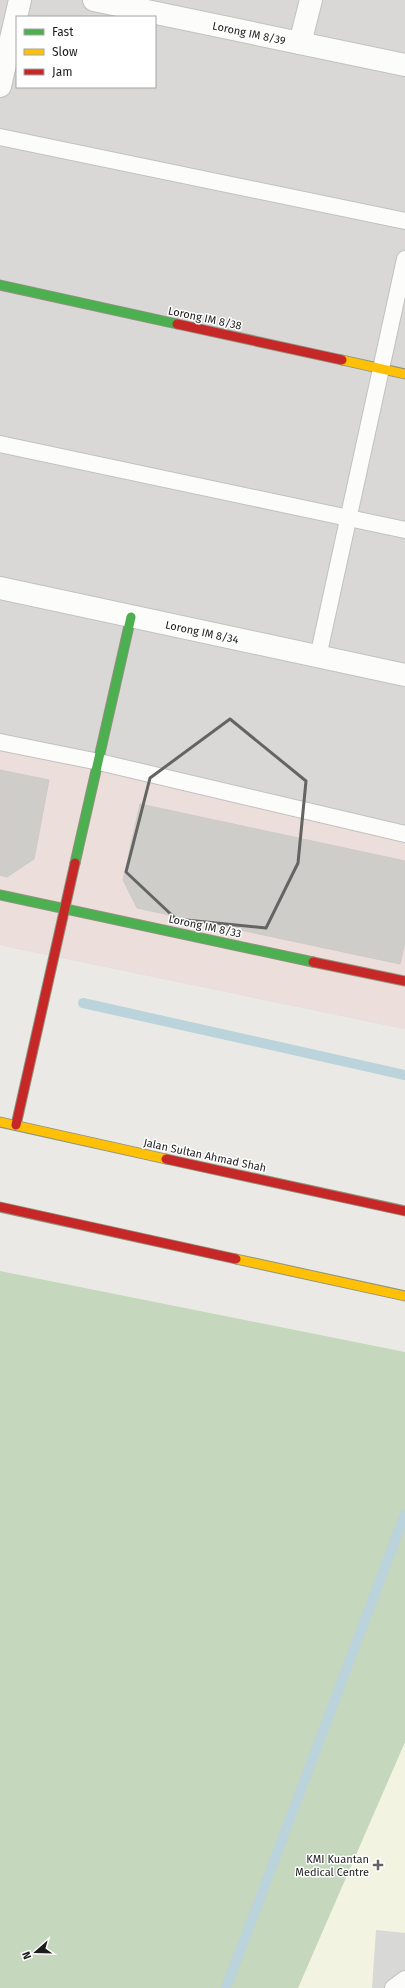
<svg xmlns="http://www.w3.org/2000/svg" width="405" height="1988" viewBox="0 0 405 1988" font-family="'Fira Sans',sans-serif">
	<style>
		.residential { fill: #d9d8d6; fill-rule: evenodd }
		.commercial { fill: #ebdedb }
		.education { fill: #f3f3e1 }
		.religious { fill: #d8d8d6 }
		.forest { fill: #c5d7bc }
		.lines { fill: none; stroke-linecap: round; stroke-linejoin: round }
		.stream { stroke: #bbd3da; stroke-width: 10 }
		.building { fill: #cecdca; stroke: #cdcac7 }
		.lane-casing { stroke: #c1c1bf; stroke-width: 18 }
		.street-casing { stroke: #c1c1bf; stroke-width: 24 }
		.fast-casing { stroke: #90927f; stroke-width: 11 }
		.slow-casing { stroke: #90927f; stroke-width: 11 }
		.jam-casing { stroke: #90927f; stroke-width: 11 }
		.lane { stroke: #fcfcfb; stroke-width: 16 }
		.street { stroke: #fcfcfb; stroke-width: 22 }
		.fast { stroke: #4caf50; stroke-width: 9 }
		.slow { stroke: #ffc107; stroke-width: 9 }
		.jam { stroke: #c62828; stroke-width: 9 }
		.marked { fill: none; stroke: #646462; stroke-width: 3; stroke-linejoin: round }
		.poi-dot { fill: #646462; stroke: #fff; stroke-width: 1.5 }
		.labels { text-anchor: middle; stroke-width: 3; stroke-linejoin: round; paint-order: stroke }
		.street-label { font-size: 11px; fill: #1c1c1c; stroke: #fff }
		.poi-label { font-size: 11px; fill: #1c1c1c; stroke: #fff; text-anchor: end }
	</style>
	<rect width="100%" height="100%" fill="#eae9e5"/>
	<!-- residential -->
	<path class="residential" d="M0,0H405V1029L0,945ZM17,17H155V87H17Z"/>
	<!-- commercial -->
	<path class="commercial" d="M0,750L405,834V1029L0,945Z"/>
	<!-- education -->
	<path class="education" d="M405,1742V1988H298Z"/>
	<!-- religious -->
	<path class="religious" d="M376,1930L405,1933V1988H372Z"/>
	<!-- forest -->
	<path class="forest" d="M0,1271L405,1352V1742L298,1988H0Z"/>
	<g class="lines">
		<!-- stream -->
		<g class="stream">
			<path d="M83,1003L405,1075"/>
			<path d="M226,1988L405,1514"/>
		</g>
	</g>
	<!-- building -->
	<g class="building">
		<path d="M0,770L49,780L34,859L7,877L0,875Z"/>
		<path d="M140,804L405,861V942L400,964L137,908L123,880Z"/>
	</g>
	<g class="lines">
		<!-- lane casing -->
		<g class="lane-casing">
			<g id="lane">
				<path d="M0,137L405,221"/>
				<path d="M0,444L405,530"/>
				<path d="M318,657L405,259"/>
				<path d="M0,742L99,762L405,834"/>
				<path d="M393,1988L405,1979"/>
			</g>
		</g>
		<!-- street casing -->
		<g class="street-casing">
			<g id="street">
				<path d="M94,0L405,65"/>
				<path d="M300,43L311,0"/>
				<path d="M0,86L20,0"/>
				<path d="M0,588L405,675"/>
			</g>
		</g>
		<!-- fast casing -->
		<g class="fast-casing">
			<g id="fast">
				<path d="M0,285L177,324"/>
				<path d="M75,863L131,617"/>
				<path d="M0,895L313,962"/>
			</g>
		</g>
		<!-- slow casing -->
		<g class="slow-casing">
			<g id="slow">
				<path d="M342,360L405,374"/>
				<path d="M0,1122L166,1159"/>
				<path d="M236,1259L405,1296"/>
			</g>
		</g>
		<!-- jam casing -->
		<g class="jam-casing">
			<g id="jam">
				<path d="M177,324L342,360"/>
				<path d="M313,962L405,981"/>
				<path d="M16,1125L75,863"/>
				<path d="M166,1159L405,1211"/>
				<path d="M0,1207L236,1259"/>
			</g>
		</g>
		<!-- lane -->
		<use href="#lane" class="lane"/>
		<!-- street -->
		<use href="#street" class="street"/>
		<!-- fast -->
		<use href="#fast" class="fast"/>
		<!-- slow -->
		<use href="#slow" class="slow"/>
		<!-- jam -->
		<use href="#jam" class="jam"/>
	</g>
	<!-- marked area -->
	<path class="marked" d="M230,719L306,781L298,863L266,928L176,919L126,872L150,778Z"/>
	<!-- markers -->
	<path class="poi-dot" d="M376 1859h4v4h4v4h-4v4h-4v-4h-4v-4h4z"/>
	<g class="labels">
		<!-- street labels -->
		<g class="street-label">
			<text transform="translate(249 33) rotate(12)" y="4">Lorong IM 8/39</text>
			<text transform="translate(205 318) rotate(12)" y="4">Lorong IM 8/38</text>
			<text transform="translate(202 632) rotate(12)" y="4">Lorong IM 8/34</text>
			<text transform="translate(205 926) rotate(12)" y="4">Lorong IM 8/33</text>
			<text transform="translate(205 1155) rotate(12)" y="4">Jalan Sultan Ahmad Shah</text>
		</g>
		<!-- poi labels -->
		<g class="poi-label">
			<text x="369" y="1863">KMI Kuantan<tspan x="369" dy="13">Medical Centre</tspan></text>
		</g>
	</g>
	<!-- legend -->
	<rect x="16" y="16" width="140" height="72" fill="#ffffff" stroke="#a4a4a4"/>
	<rect x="24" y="29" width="20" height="6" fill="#4caf50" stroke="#a4a4a4"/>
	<text x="52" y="36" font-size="12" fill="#1c1c1c">Fast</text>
	<rect x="24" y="49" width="20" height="6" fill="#ffc107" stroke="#a4a4a4"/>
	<text x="52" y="56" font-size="12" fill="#1c1c1c">Slow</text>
	<rect x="24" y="69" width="20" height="6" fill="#c62828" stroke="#a4a4a4"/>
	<text x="52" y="76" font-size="12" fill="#1c1c1c">Jam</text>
	<!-- north arrow -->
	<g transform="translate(36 1952) rotate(250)" stroke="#ffffff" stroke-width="3" paint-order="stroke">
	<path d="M0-3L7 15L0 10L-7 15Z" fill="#1c1c1c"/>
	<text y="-6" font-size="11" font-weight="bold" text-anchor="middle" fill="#1c1c1c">N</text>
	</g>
</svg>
